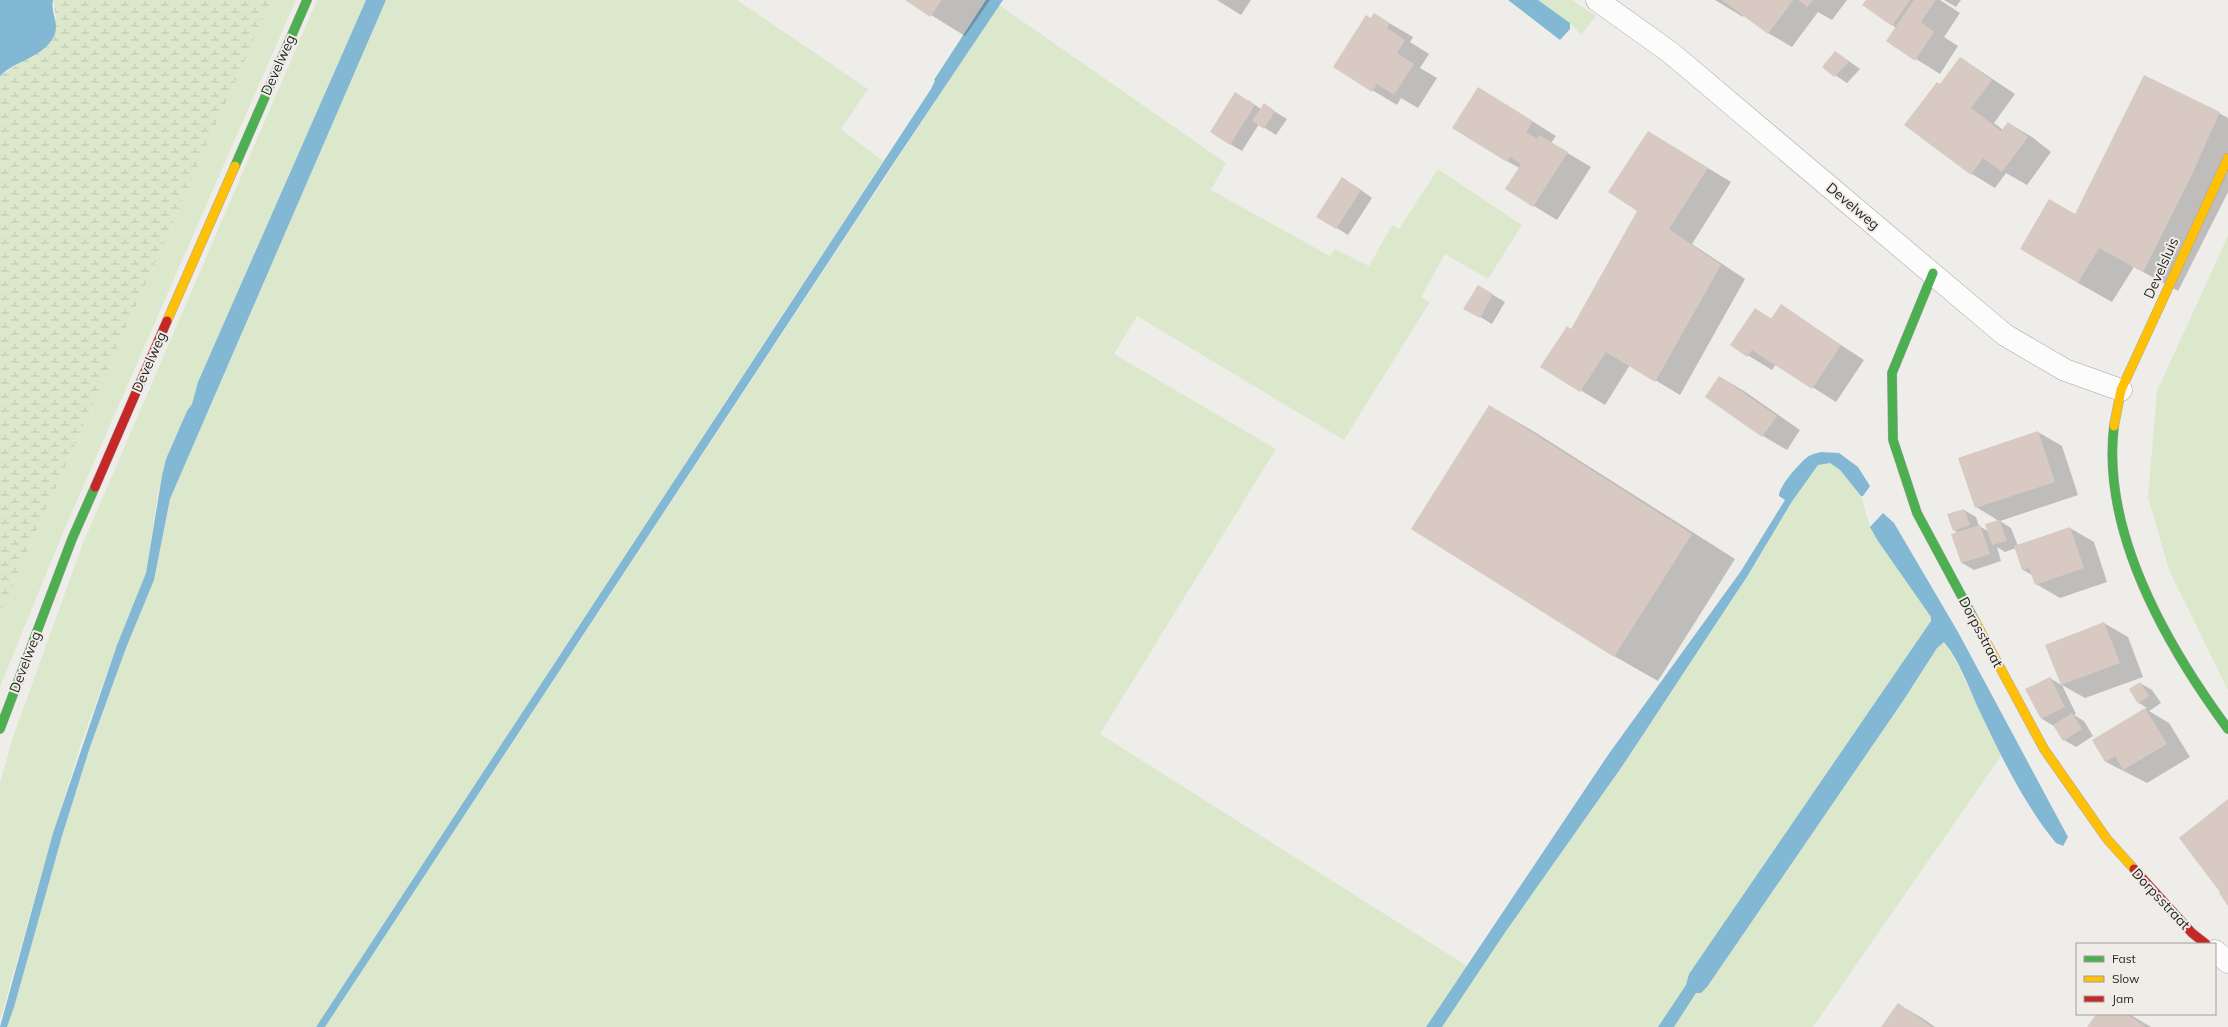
<svg xmlns="http://www.w3.org/2000/svg" width="2228" height="1027" viewBox="0 0 2228 1027" font-family="Mulish,sans-serif">
	<style>
		.grass { fill: #dce8cc }
		.wetland { fill: url(#wetland-marsh) }
		.water { fill: #82b8d3 }
		.shadow { fill: #0003 }
		.building { fill: #d8cac2 }
		.lines { fill: none; stroke-linecap: round; stroke-linejoin: round }
		.street-casing { stroke: #a5a4a2; stroke-width: 23 }
		.fast-casing { stroke: #a5a4a2; stroke-width: 10 }
		.slow-casing { stroke: #a5a4a2; stroke-width: 10 }
		.jam-casing { stroke: #a5a4a2; stroke-width: 10 }
		.street { stroke: #fdfcfc; stroke-width: 22 }
		.fast { stroke: #4caf50; stroke-width: 9 }
		.slow { stroke: #ffc107; stroke-width: 9 }
		.jam { stroke: #c62828; stroke-width: 9 }
		.labels { text-anchor: middle; stroke-width: 4; stroke-linejoin: round; paint-order: stroke }
		.street-label { font-size: 14px; fill: #272624; stroke: #f0ede9 }
	</style>
	<defs>
		<pattern id="wetland-marsh" width="20" height="14" patternUnits="userSpaceOnUse"><rect width="20" height="14" fill="#dce8cc"/><path d="M1 5h8M5 5V1M11 12h8M15 12V8" fill="none" stroke="#bdc7af"/></pattern>
	</defs>
	<rect width="100%" height="100%" fill="#efedea"/>
	<!-- grass -->
	<g class="grass">
		<path d="M271,0H296L62,535L0,687V614Z"/>
		<path d="M317,0H366L198,382L192,404L187,411L166,459L157,500L146,573L117,645L81,744L53,833L0,1021V783L13,737L83,543Z"/>
		<path d="M386,0H737L868,89L841,129L883,161L316,1027H7L62,836L90,747L126,648L154,580L170,499Z"/>
		<path d="M1538,0H1572L1596,16L1581,35L1570,23Z"/>
		<path d="M999,5L1226,163L1211,190L1330,256L1335,249L1369,266L1392,225L1399,229L1438,169L1522,225L1488,279L1445,254L1421,297L1430,302L1344,440L1137,316L1114,354L1276,449L1100,734L1467,966L1426,1027H325Z"/>
		<path d="M2228,236V690L2169,570L2148,497L2157,391Z"/>
		<path d="M1823,463H1830L1840,470L1861,496L1870,527L1931,617V621L1658,1027H1442L1504,934L1623,765L1748,575L1791,503L1818,465Z"/>
		<path d="M1944,642L1957,663L2001,756L1813,1027H1674L1696,993L1707,987L1903,701L1937,648Z"/>
	</g>
	<!-- wetland -->
	<path class="wetland" d="M53,0H271L0,614V76L17,65L56,18Z"/>
	<!-- water -->
	<g class="water">
		<path d="M0,0H53C50,11 60,25 54,36C43,58 16,60 0,76Z"/>
		<path d="M366,0H386L170,499L154,580L126,648L90,747L62,836L14,1007L7,1027H0L53,833L117,645L146,573L162,476L166,459L187,411L192,404L198,382Z"/>
		<path d="M986,0H1003L891,167L325,1027H316L931,89L935,81L934,80Z"/>
		<path d="M1508,0H1538L1570,23V29L1560,40Z"/>
		<path d="M1821,452L1839,453L1858,467L1870,486L1863,496H1861L1840,470L1830,463L1818,465L1791,503L1748,575L1623,765L1504,934L1442,1027H1426L1608,755L1741,571L1785,500L1779,496C1779,486 1800,462 1809,456C1812,454 1817,453 1821,452Z"/>
		<path d="M1883,513L1894,523L1958,632L2068,837L2063,846L2056,843C2024,804 2002,758 1980,712C1969,689 1960,661 1944,642L1937,648L1903,701L1707,987L1701,993H1696L1674,1027H1658L1686,985L1689,974L1931,621V617L1878,541L1870,527Z"/>
	</g>
	<!-- shadow -->
	<g class="shadow">
		<path d="M907,0H990L965,36Z"/>
		<path d="M1217,0H1251L1241,15Z"/>
		<path d="M1715,0H1847L1832,20L1818,12L1792,47L1768,33L1744,15L1743,17Z"/>
		<path d="M1867,0H1940L1960,13L1944,37L1958,46L1940,74L1887,41L1896,28Z"/>
		<path d="M1944,0H1961L1956,7Z"/>
		<path d="M1374,14L1413,37L1410,42L1429,54L1420,68L1437,78L1418,108L1401,98L1397,105L1334,67Z"/>
		<path d="M1836,52L1860,69L1847,83L1823,67Z"/>
		<path d="M1961,58L2015,94L1994,123L2003,130L2008,123L2032,137L2051,152L2027,185L2006,173L1995,188L1972,174L1940,85Z"/>
		<path d="M1479,88L1556,136L1551,143L1591,167L1557,220L1534,206L1519,168L1507,161Z"/>
		<path d="M1248,100L1261,109L1264,105L1287,119L1276,135L1259,124L1242,151L1230,144Z"/>
		<path d="M2219,113L2228,118V192L2178,291L2134,267L2112,302L2078,283L2076,215Z"/>
		<path d="M1649,132L1731,182L1692,244L1745,279L1680,395L1630,365L1605,405L1541,366L1572,330L1639,211Z"/>
		<path d="M1354,185L1372,198L1348,235L1317,216Z"/>
		<path d="M1478,286L1505,302L1492,324L1465,308Z"/>
		<path d="M1781,306L1864,360L1836,402L1776,364L1772,370L1731,345L1756,310L1772,319Z"/>
		<path d="M1720,377L1744,391L1800,430L1787,450L1763,436L1706,397Z"/>
		<path d="M1490,406L1533,431L1735,559L1658,681L1614,656L1413,528Z"/>
		<path d="M2038,432L2062,446L2078,495L2000,521L2011,528L2018,546L2070,528L2094,542L2107,582L2060,598L2036,584L2032,575L2023,570L2016,548L2005,552L1997,547L2001,561L1974,570L1962,563L1958,533L1954,530L1964,510L1976,517L1979,526L1988,531L1999,521L1976,507Z"/>
		<path d="M2104,623L2128,637L2143,677L2085,698L2062,685L2076,714L2074,715L2084,721L2093,736L2076,747L2064,740L2054,726L2042,719L2027,689L2050,678L2061,685Z"/>
		<path d="M2140,683L2152,690L2161,703L2149,711L2169,723L2190,757L2147,783L2106,762L2093,741L2147,708L2139,703Z"/>
		<path d="M1898,1004L1922,1018L1935,1027H1883Z"/>
		<path d="M2097,1014H2129L2151,1027H2088Z"/>
	</g>
	<!-- building -->
	<g class="building">
		<path d="M905,0H942L930,17Z"/>
		<path d="M1722,0H1793L1768,34Z"/>
		<path d="M1798,0H1813L1807,7Z"/>
		<path d="M1866,0H1910L1892,26L1862,5Z"/>
		<path d="M1914,0H1936L1921,22L1934,32L1915,61L1886,41Z"/>
		<path d="M1374,13L1390,23L1387,28L1405,40L1397,53L1414,64L1394,95L1377,84L1372,92L1333,67L1366,15L1371,18Z"/>
		<path d="M1835,51L1849,62L1834,77L1822,67Z"/>
		<path d="M1960,57L1992,80L1971,108L2001,131L2008,122L2028,137L2002,172L1983,158L1971,175L1904,125L1937,82L1940,84Z"/>
		<path d="M2144,75L2220,112L2189,181L2143,272L2099,248L2078,283L2020,249L2049,199L2075,214Z"/>
		<path d="M1478,87L1533,121L1526,132L1537,139L1539,135L1568,152L1533,207L1505,189L1521,164L1510,157L1507,162L1452,128Z"/>
		<path d="M1235,92L1255,105L1230,145L1210,132Z"/>
		<path d="M1264,103L1275,111L1264,129L1252,121Z"/>
		<path d="M1648,131L1708,168L1669,229L1721,265L1655,382L1606,352L1580,392L1540,367L1567,326L1571,329L1637,211L1608,192Z"/>
		<path d="M1342,177L1361,190L1336,229L1316,217Z"/>
		<path d="M1478,285L1493,294L1480,318L1463,309Z"/>
		<path d="M1781,304L1841,345L1812,389L1752,350L1747,357L1730,345L1755,308L1771,319Z"/>
		<path d="M1719,376L1777,416L1762,437L1705,397Z"/>
		<path d="M1489,405L1692,534L1614,657L1411,529Z"/>
		<path d="M2038,431L2055,482L1975,508L1958,458Z"/>
		<path d="M1964,509L1970,525L1953,531L1947,514Z"/>
		<path d="M1999,520L2007,541L1992,545L1985,524Z"/>
		<path d="M1980,525L1990,554L1961,563L1951,534Z"/>
		<path d="M2070,527L2084,568L2035,585L2029,568L2022,570L2014,546Z"/>
		<path d="M2104,622L2120,663L2061,685L2045,645Z"/>
		<path d="M2050,677L2065,707L2041,719L2025,689Z"/>
		<path d="M2140,682L2149,696L2138,704L2129,689Z"/>
		<path d="M2145,708L2167,744L2123,770L2115,756L2105,762L2092,740Z"/>
		<path d="M2072,713L2082,729L2063,741L2053,725Z"/>
		<path d="M2228,799V906L2219,893L2220,892L2179,838Z"/>
		<path d="M1898,1003L1932,1027H1881Z"/>
		<path d="M2096,1014H2127L2146,1027H2087Z"/>
	</g>
	<g class="lines">
		<!-- street casing -->
		<g class="street-casing">
			<g id="street">
				<path d="M1597,0L1671,53L2005,335L2065,370L2121,390"/>
				<path d="M2215,951L2228,962"/>
			</g>
		</g>
		<!-- fast casing -->
		<g class="fast-casing">
			<g id="fast">
				<path d="M235,166L307,0"/>
				<path d="M1933,273L1892,373L1893,440L1917,513L1975,621"/>
				<path d="M2114,426C2101,533 2167,646 2228,729"/>
				<path d="M0,729L72,539L95,487"/>
			</g>
		</g>
		<!-- slow casing -->
		<g class="slow-casing">
			<g id="slow">
				<path d="M167,321L235,166"/>
				<path d="M2114,426L2121,390L2228,158"/>
				<path d="M1975,621L2044,749L2107,839L2134,869"/>
			</g>
		</g>
		<!-- jam casing -->
		<g class="jam-casing">
			<g id="jam">
				<path d="M95,487L167,321"/>
				<path d="M2134,869L2192,933L2206,944"/>
			</g>
		</g>
		<!-- street -->
		<use href="#street" class="street"/>
		<!-- fast -->
		<use href="#fast" class="fast"/>
		<!-- slow -->
		<use href="#slow" class="slow"/>
		<!-- jam -->
		<use href="#jam" class="jam"/>
	</g>
	<g class="labels">
		<!-- street labels -->
		<g class="street-label">
			<text transform="translate(278 65) rotate(-66)" y="5">Develweg</text>
			<text transform="translate(1853 206) rotate(40)" y="5">Develweg</text>
			<text transform="translate(2161 268) rotate(-66)" y="5">Develsluis</text>
			<text transform="translate(149 362) rotate(-66)" y="5">Develweg</text>
			<text transform="translate(1981 632) rotate(62)" y="5">Dorpsstraat</text>
			<text transform="translate(25 662) rotate(-69)" y="5">Develweg</text>
			<text transform="translate(2161 899) rotate(47)" y="5">Dorpsstraat</text>
		</g>
	</g>
	<!-- legend -->
	<rect x="2076" y="943" width="140" height="72" fill="#f0ede9" stroke="#a09d9a"/>
	<rect x="2084" y="956" width="20" height="6" fill="#4caf50" stroke="#a09d9a"/>
	<text x="2112" y="963" font-size="12" fill="#272624">Fast</text>
	<rect x="2084" y="976" width="20" height="6" fill="#ffc107" stroke="#a09d9a"/>
	<text x="2112" y="983" font-size="12" fill="#272624">Slow</text>
	<rect x="2084" y="996" width="20" height="6" fill="#c62828" stroke="#a09d9a"/>
	<text x="2112" y="1003" font-size="12" fill="#272624">Jam</text>
</svg>
